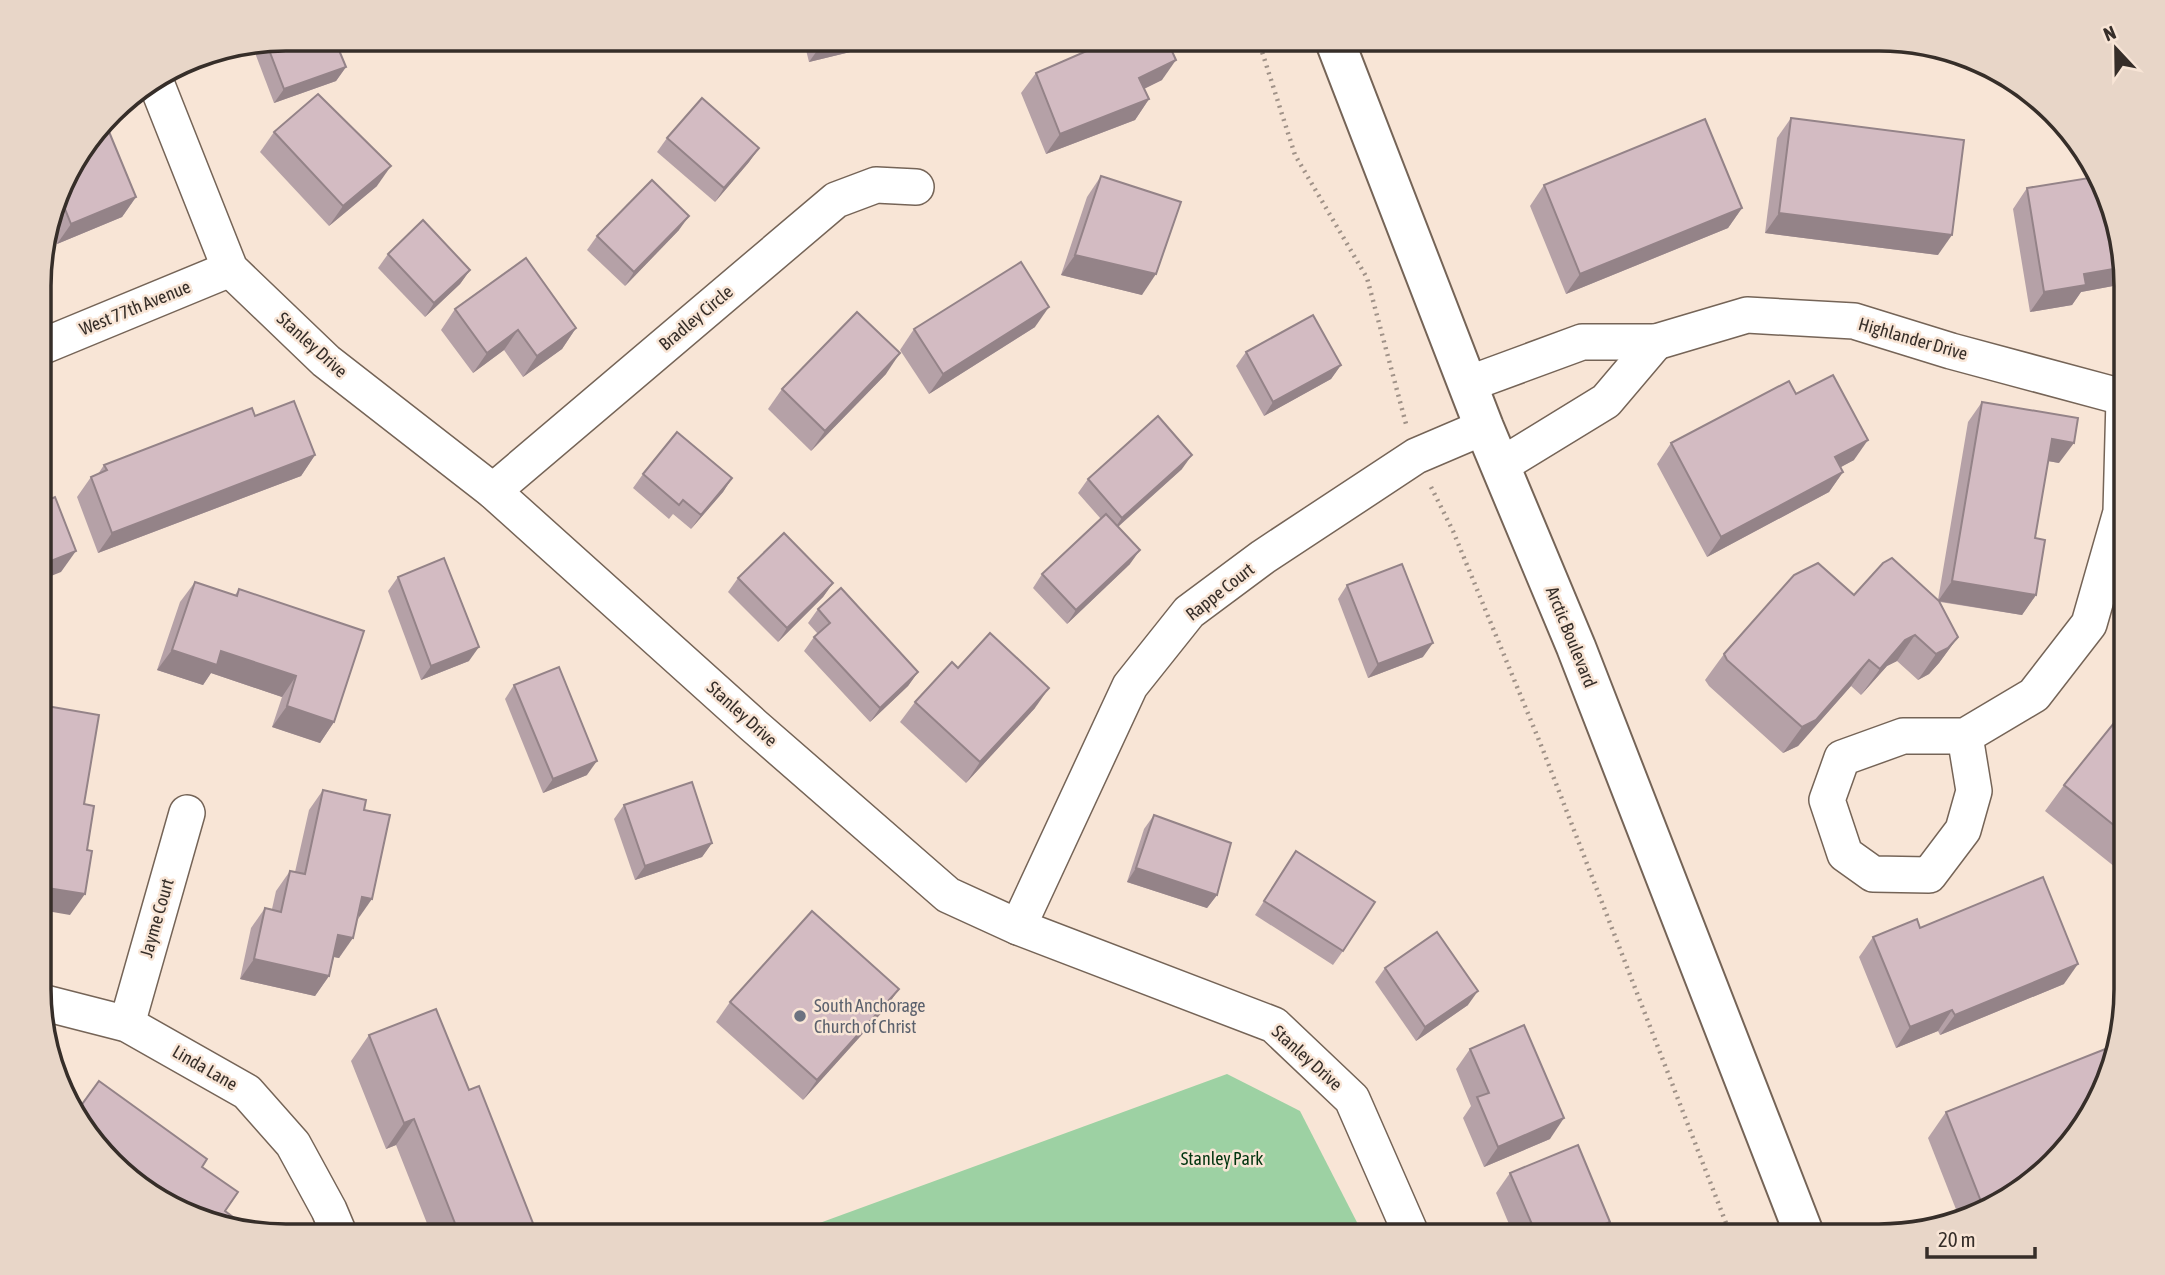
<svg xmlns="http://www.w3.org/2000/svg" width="2165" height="1275" viewBox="0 0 2165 1275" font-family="'Asap Condensed',sans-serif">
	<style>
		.green { fill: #9dd1a3 }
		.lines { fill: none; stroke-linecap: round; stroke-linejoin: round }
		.street-casing { stroke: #756457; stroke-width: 38 }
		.secondary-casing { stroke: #756457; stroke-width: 42 }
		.path { stroke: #a09288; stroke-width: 4.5; stroke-dasharray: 2 5; stroke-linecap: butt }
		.street { stroke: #fff; stroke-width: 35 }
		.secondary { stroke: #fff; stroke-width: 38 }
		.wall { fill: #b5a1a7 }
		.shaded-wall { fill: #948388 }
		.building { fill: #d3bbc2; stroke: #948388; stroke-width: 2 }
		.worship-dot { fill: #6b7280; stroke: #f8e5d6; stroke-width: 2.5 }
		.labels { text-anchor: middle; stroke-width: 5; stroke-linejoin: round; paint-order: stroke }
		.street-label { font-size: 18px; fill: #362e29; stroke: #f8e5d6 }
		.worship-label { font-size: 18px; fill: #5b616d; stroke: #f8e5d6; text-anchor: start }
		.park-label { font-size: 18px; fill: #00340e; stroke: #f8e5d6 }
		.rim { fill: none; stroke: #362e29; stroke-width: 3.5 }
	</style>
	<rect width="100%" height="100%" fill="#f8e5d6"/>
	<!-- green -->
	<path class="green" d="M1227,1074L1300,1111L1364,1236H784Z"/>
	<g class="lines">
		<!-- street casing -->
		<g class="street-casing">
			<g id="street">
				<path d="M155,80L230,269L326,361L493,491L753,725L948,895L1018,927L1274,1025L1352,1099L1412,1236"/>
				<path d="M41,347L230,269"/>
				<path d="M1468,384L1582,342H1656L1747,315L1854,321L1951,351L2126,398"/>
				<path d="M1500,466L1606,401L1656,342"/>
				<path d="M493,491L836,200L876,185L916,187"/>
				<path d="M1965,736L1974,791L1963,830L1929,875L1873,874L1845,854L1827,800L1842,758L1903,736H1965L2034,695L2089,624L2121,512L2124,399"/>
				<path d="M1018,927L1130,686L1189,612L1263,557L1416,456L1484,427"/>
				<path d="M41,1002L127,1024L247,1092L293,1144L329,1210L340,1236"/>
				<path d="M127,1024L187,813"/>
			</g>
		</g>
		<!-- secondary casing -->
		<g class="secondary-casing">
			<path id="secondary" d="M1334,39L1484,427L1576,647L1805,1236"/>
		</g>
		<!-- path -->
		<g class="path">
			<path d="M1258,39L1295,155L1367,278L1406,424"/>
			<path d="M1431,487L1453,531L1543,750L1731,1236"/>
		</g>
		<!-- street -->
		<use href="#street" class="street"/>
		<!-- secondary -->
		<use href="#secondary" class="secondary"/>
	</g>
	<!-- wall -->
	<g class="wall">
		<path d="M285,38L346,67L336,81L274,103L252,45Z"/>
		<path d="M803,38H880L875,46L809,62Z"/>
		<path d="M1092,38H1166L1162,80L1144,89L1149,99L1135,120L1046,154L1021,93L1036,73L1092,49L1089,42Z"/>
		<path d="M1791,118L1938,255L1765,233L1777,138Z"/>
		<path d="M274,132L377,186L329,226L260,152Z"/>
		<path d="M667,138L759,148L749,162L715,202L657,152Z"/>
		<path d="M64,176L136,197L122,217L57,244L49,225Z"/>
		<path d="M1101,176L1142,295L1061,275L1087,197Z"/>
		<path d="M1544,185L1742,208L1728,228L1566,294L1530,206Z"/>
		<path d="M2027,188L2113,286L2081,292L2072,305L2030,312L2013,209Z"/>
		<path d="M679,230L625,286L587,250L597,236Z"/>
		<path d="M388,254L470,270L460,284L425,317L378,268Z"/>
		<path d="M455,309L576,328L562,349L523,377L504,350L473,373L441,330Z"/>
		<path d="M1035,327L929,394L900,350L914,329Z"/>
		<path d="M1246,352L1341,365L1331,379L1264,416L1236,366Z"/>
		<path d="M886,374L811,451L768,409L782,389Z"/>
		<path d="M1796,394L1854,460L1840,467L1843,472L1829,492L1707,557L1657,464L1671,443Z"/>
		<path d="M1982,402L2059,463L2048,461L2035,538L2036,595L2022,615L1940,602L1958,637L1939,663L1929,674L1918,680L1897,661L1887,666L1861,695L1851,686L1798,746L1783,753L1709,686L1705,680L1724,654L1854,595L1938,600L1968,422Z"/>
		<path d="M255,416L315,455L301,476L98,553L77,497L91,477L98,474L104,465Z"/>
		<path d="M1182,469L1118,527L1130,564L1067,624L1033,588L1042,574L1101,519L1078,493L1088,479Z"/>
		<path d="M643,474L732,478L723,492L691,529L673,514L669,519L633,488Z"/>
		<path d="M398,577L469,661L421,680L388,591Z"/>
		<path d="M738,578L833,583L823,597L778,642L728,592Z"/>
		<path d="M195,582L235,595L239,589L334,722L320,743L272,727L282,697L211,673L203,685L157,670L180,602Z"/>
		<path d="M1347,585L1423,657L1368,678L1338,599Z"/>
		<path d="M818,609L918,672L908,686L870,722L804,651L814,637L818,634L808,623Z"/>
		<path d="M958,668L1035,708L966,783L900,722L915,702Z"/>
		<path d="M514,685L587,775L543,793L505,699Z"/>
		<path d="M2126,708V860L2123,857L2115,867L2045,811L2064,785Z"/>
		<path d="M323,790L364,810L357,919L339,958L334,957L329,976L315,996L240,979L251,928L265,908L272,909L276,891L290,871L295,872L309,810Z"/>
		<path d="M624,805L712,843L702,857L635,880L614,819Z"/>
		<path d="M1154,815L1217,895L1207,908L1127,882L1144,829Z"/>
		<path d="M1296,851L1343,951L1333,965L1255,915Z"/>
		<path d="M1920,928L2064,984L1940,1035L1938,1031L1896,1048L1859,957L1873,937Z"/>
		<path d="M1385,968L1468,1005L1416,1041L1375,982Z"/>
		<path d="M730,1002L885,1009L803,1100L716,1022Z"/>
		<path d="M369,1035L469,1090L538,1236H432L396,1145L386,1149L351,1061Z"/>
		<path d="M1470,1049L1550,1139L1484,1167L1463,1118L1471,1106L1456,1069Z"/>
		<path d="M1946,1112L2003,1203L1959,1217L1928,1138Z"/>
		<path d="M1510,1173L1610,1222L1600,1236H1514L1496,1193Z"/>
	</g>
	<!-- shaded-wall -->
	<g class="shaded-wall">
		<path d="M858,38H880L875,46L809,62L819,48Z"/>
		<path d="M1477,38H1485L1474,43Z"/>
		<path d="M1176,60L1162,80L1125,98L1139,78Z"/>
		<path d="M346,67L336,81L274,103L284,89Z"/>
		<path d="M1149,99L1135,120L1046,154L1060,134Z"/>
		<path d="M759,148L749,162L715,202L724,188Z"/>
		<path d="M391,166L377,186L329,226L343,206Z"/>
		<path d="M136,197L122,217L57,244L71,224Z"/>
		<path d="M1742,208L1728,228L1566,294L1580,274Z"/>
		<path d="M1779,213L1952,235L1938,255L1765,233Z"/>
		<path d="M689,216L679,230L625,286L634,272Z"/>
		<path d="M1075,255L1156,274L1142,295L1061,275Z"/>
		<path d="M2125,267L2126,269L2113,286L2081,292L2072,305L2030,312L2044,292L2084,274Z"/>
		<path d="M470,270L460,284L425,317L434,303Z"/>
		<path d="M1049,307L1035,327L929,394L943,374Z"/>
		<path d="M576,328L562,349L523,377L537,356Z"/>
		<path d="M518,330L504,350L473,373L487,353Z"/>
		<path d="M900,353L886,374L811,451L825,431Z"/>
		<path d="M1341,365L1331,379L1264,416L1273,402Z"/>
		<path d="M2052,439L2074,443L2059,463L2037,459Z"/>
		<path d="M1868,440L1854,460L1821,478L1835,457Z"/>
		<path d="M315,455L301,476L98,553L112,533Z"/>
		<path d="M1192,455L1182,469L1112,532L1122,518Z"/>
		<path d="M1843,472L1829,492L1707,557L1721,537Z"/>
		<path d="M732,478L723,492L691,529L701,515Z"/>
		<path d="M1140,550L1130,564L1067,624L1076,610Z"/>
		<path d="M76,551L61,572L41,580V565Z"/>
		<path d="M1952,581L2036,595L2022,615L1938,601Z"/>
		<path d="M833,583L823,597L778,642L787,628Z"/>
		<path d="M1915,635L1897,661L1887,666L1861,695L1880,669L1905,640Z"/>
		<path d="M1958,637L1939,663L1929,674L1918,680L1936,654Z"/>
		<path d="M1433,643L1423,657L1368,678L1378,664Z"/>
		<path d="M479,647L469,661L421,680L431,666Z"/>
		<path d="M172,650L221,651L296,676L282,697L211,673L203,685L157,670Z"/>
		<path d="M1869,660L1851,686L1798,746L1783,753L1802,727Z"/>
		<path d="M918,672L908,686L870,722L880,708Z"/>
		<path d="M1049,688L1035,708L966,783L980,762Z"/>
		<path d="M287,706L334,722L320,743L272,727Z"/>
		<path d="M597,761L587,775L543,793L553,779Z"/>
		<path d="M712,843L702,857L635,880L645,866Z"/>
		<path d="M1136,868L1217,895L1207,908L1127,882Z"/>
		<path d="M41,887L85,894L70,915L41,910Z"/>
		<path d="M362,897L372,899L358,919Z"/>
		<path d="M338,935L353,938L339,958L324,955Z"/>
		<path d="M254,959L329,976L315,996L240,979Z"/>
		<path d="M2078,964L2064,984L1940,1035L1955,1015Z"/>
		<path d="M899,989L885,1009L803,1100L817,1080Z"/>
		<path d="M1478,991L1468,1005L1416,1041L1425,1027Z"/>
		<path d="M1952,1010L1938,1031L1896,1048L1910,1027Z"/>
		<path d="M1564,1118L1550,1139L1484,1167L1498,1147Z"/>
		<path d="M414,1119L396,1145L386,1149L404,1123Z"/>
		<path d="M1610,1222L1600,1236H1577Z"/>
	</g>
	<!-- building -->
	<g class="building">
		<path d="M285,38H334L346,67L284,89L266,42Z"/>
		<path d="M817,38H858L819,48Z"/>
		<path d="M1111,38H1166L1176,60L1139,78L1149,99L1060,134L1036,73L1112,40Z"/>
		<path d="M318,94L391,166L343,206L274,132Z"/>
		<path d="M702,98L759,148L724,188L667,138Z"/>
		<path d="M1791,118L1964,140L1952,235L1779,213Z"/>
		<path d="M1705,119L1742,208L1580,274L1544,185Z"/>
		<path d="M105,122L136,197L71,224L59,194L64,176Z"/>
		<path d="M1101,176L1181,202L1156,274L1075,255Z"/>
		<path d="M2095,177L2125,267L2084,274L2086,285L2044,292L2027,188Z"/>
		<path d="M652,180L689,216L634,272L597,236Z"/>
		<path d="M423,220L470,270L434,303L388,254Z"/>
		<path d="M526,258L576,328L537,356L518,330L487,353L455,309Z"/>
		<path d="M1021,262L1049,307L943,374L914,329Z"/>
		<path d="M857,312L900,353L825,431L782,389Z"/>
		<path d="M1313,315L1341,365L1273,402L1246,352Z"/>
		<path d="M1833,375L1868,440L1835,457L1843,472L1721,537L1671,443L1789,381L1796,394Z"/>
		<path d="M294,401L315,455L112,533L91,477L107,470L104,465L252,408L255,416Z"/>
		<path d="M1982,402L2078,418L2074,443L2052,439L2035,538L2045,540L2036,595L1952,581Z"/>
		<path d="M1158,416L1192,455L1122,518L1088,479Z"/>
		<path d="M677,432L732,478L701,515L683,500L679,505L643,474Z"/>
		<path d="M55,497L76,551L41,565V503Z"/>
		<path d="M1106,514L1140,550L1076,610L1042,574Z"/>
		<path d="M784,533L833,583L787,628L738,578Z"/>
		<path d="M444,558L479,647L431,666L398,577Z"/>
		<path d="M1892,558L1939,601L1958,637L1948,648L1936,654L1915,635L1905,640L1880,669L1869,660L1816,720L1802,727L1727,660L1724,654L1794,575L1818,563L1854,595L1883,563Z"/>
		<path d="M1402,564L1433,643L1378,664L1347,585Z"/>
		<path d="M195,582L237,596L239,589L364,631L334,722L287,706L296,676L221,651L217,665L172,650Z"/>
		<path d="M841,588L918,672L880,708L814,637L830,623L818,609Z"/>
		<path d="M990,633L1049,688L980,762L915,702L952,662L958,668Z"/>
		<path d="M559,667L597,761L553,779L514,685Z"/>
		<path d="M41,705L99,715L84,804L94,806L87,850L92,851L85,894L41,887Z"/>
		<path d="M2126,708V835L2064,785Z"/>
		<path d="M692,782L712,843L645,866L624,805Z"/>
		<path d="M323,790L366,800L364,810L390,815L372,899L362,897L353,938L338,935L329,976L254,959L265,908L281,912L290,871L305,874Z"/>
		<path d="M1154,815L1231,843L1217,895L1136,868Z"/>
		<path d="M1296,851L1375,902L1343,951L1264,901Z"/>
		<path d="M2043,877L2078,964L1955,1015L1952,1010L1910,1027L1873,937L1917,919L1920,928Z"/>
		<path d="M812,911L899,989L817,1080L730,1002Z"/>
		<path d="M1437,932L1478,991L1425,1027L1385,968Z"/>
		<path d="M436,1009L469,1090L479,1086L538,1236H460L414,1119L404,1123L369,1035Z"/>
		<path d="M1524,1025L1564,1118L1498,1147L1477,1097L1489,1093L1470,1049Z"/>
		<path d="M2113,1046L2093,1113L2003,1203L1984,1209L1946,1112Z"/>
		<path d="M99,1081L207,1159L202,1167L238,1192L225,1211L245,1226L162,1203L80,1126L75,1114Z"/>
		<path d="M1578,1145L1610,1222L1577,1236H1537L1510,1173Z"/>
	</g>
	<!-- markers -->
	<circle class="worship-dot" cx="800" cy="1016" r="7"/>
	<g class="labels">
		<!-- street labels -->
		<g class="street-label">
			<text transform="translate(135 308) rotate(-22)" y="6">West 77th Avenue</text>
			<text transform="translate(696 318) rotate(-40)" y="6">Bradley Circle</text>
			<text transform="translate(1913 339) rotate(16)" y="6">Highlander Drive</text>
			<text transform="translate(312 345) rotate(42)" y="6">Stanley Drive</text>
			<text transform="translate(1220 592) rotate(-38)" y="6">Rappe Court</text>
			<text transform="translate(1571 637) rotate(68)" y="6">Arctic Boulevard</text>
			<text transform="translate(742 714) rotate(42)" y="6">Stanley Drive</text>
			<text transform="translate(157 918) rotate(-74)" y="6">Jayme Court</text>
			<text transform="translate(1307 1058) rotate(42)" y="6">Stanley Drive</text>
			<text transform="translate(205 1068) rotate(30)" y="6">Linda Lane</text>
		</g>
		<!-- worship labels -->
		<g class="worship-label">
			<text x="814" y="1012">South Anchorage<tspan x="814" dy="21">Church of Christ</tspan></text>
		</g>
		<!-- park labels -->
		<g class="park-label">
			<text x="1222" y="1165">Stanley Park</text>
		</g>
	</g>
	<!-- crop -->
	<path d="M0 0H2165V1275H0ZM286 51H1879A235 235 0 0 1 2114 286V989A235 235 0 0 1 1879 1224H286A235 235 0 0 1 51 989V286A235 235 0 0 1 286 51Z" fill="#e8d6c8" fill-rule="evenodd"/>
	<path class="rim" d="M286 51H1879A235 235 0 0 1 2114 286V989A235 235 0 0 1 1879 1224H286A235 235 0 0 1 51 989V286A235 235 0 0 1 286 51Z"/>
	<!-- north arrow -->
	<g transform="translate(2116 49) rotate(338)" stroke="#f8e5d6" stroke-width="5" paint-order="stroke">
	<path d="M0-5L12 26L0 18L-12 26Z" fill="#362e29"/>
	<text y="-10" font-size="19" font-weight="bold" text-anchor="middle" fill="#362e29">N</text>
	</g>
	<!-- scale -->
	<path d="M1927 1247v10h108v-10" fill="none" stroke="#362e29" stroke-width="3.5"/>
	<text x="1938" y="1247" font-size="21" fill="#362e29" stroke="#f8e5d6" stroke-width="5" paint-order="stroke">20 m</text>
</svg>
